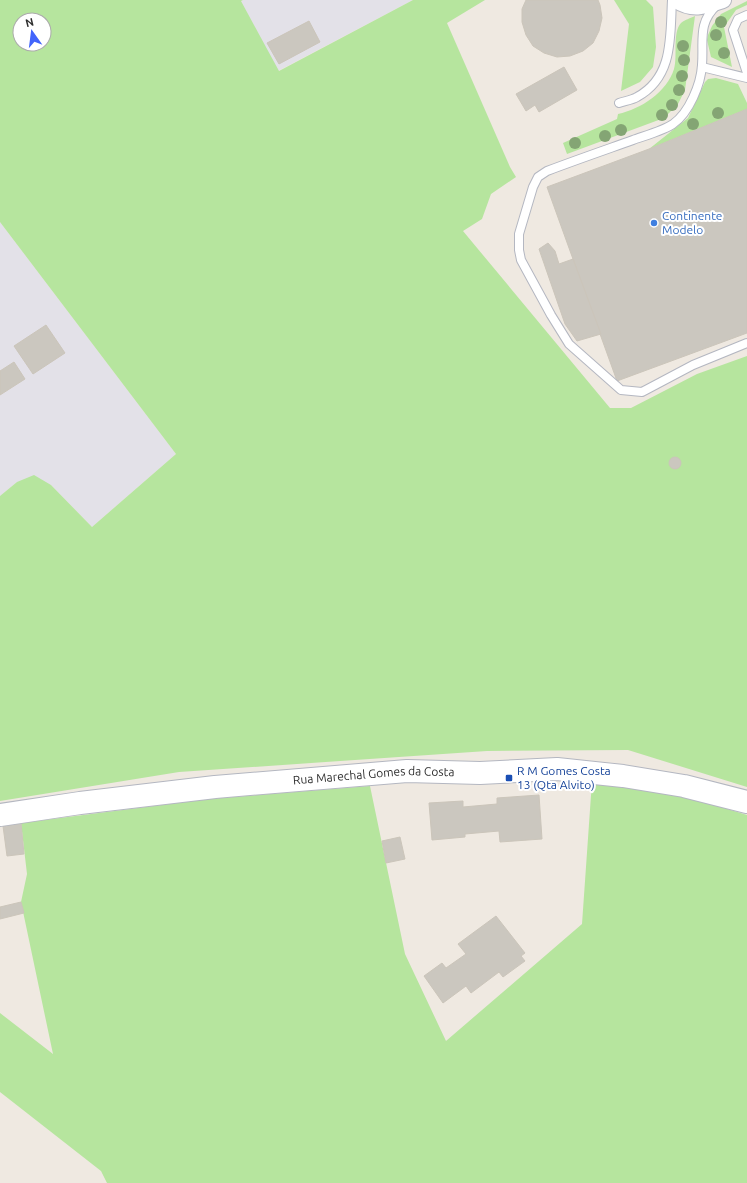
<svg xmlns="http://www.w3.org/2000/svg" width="747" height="1183" viewBox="0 0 747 1183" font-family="Ubuntu,sans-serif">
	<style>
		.industrial { fill: #e3e1e8 }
		.green { fill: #b6e59e; fill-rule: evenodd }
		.building { fill: #cbc7bf; stroke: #cbc5ba }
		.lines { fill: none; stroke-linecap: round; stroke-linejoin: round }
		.lane-casing { stroke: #b4b7c1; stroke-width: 10 }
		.street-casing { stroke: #b4b7c1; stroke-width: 18 }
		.secondary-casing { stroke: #b4b7c1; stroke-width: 24 }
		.lane { stroke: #fff; stroke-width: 8 }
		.street { stroke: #fff; stroke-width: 16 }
		.secondary { stroke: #fff; stroke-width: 22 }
		.tree { fill: #84a574 }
		.shop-dot { fill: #3f7fe0; stroke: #fff; stroke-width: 1.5 }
		.transit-dot { fill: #1a4fb4; stroke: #fff; stroke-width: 1.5 }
		.labels { text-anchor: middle; stroke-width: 4; stroke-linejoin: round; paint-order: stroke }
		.shop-label { font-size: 12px; fill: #366cbe; stroke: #fff; text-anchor: start }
		.transit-label { font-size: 12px; fill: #164399; stroke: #fff; text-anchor: start }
		.street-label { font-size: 12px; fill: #2e2e2e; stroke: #fff }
	</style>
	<rect width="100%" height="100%" fill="#efe9e1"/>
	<!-- industrial -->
	<g class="industrial">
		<path d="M243,0H413L278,71L241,1Z"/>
		<path d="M0,222L176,454L92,527L51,485L17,482L0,496Z"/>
	</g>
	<!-- green -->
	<g class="green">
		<path d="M0,0H243L241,1L279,71L413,0H485L447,23L510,167L516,177L491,194L482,219L463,231L610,408H631L697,374L747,356V787L628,750L487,751L179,772L0,801V496L17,482L34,475L51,485L92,527L176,454L0,222ZM20,20H44V44H20Z"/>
		<path d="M614,0H646L653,7L656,47L653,67L640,82L621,91L629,24Z"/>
		<path d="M747,1V5L736,10L724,27L732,67L711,57L707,40L708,35L712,26L721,14Z"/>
		<path d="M695,16L685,90L678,104L664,118L567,154L563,143L617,119L618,114C641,109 667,92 674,69C678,56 672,33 681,23C684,20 691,18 695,16Z"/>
		<path d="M716,78L738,84L747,103V109L649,149L688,118L705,82L708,79Z"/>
		<path d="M592,781L640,787L711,804L747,815V1183H107L101,1171L0,1092V1013L53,1054L21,902L27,874L21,823L208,799L370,786L405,954L446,1041L582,924Z"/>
	</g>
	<!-- building -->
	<g class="building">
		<path d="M526,0H598L600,5L602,18L599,31L593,43L583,51L570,56L557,57L544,53L533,46L526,35L522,22V9Z"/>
		<path d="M309,21L320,42L279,64L267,43Z"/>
		<path d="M564,67L577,90L539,112L535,105L526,111L516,94Z"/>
		<path d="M747,109V333L617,381L547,187L649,149Z"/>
		<path d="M548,243L555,251L559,264L573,259L601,334L577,341L565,324L539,249Z"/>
		<path d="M46,325L65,353L33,374L14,346Z"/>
		<path d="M14,362L25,379L0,395V371Z"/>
		<circle cx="675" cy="463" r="6"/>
		<path d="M539,795L542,839L500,842L499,831L465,834V837L432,840L429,803L463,801V807L497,804V798Z"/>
		<path d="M21,823L24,854L7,856L3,826Z"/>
		<path d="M400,837L405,859L386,863L382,841Z"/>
		<path d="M21,902L24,913L0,919V907Z"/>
		<path d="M496,916L525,953L521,956L525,961L503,977L499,972L471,993L466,986L443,1003L424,976L442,963L446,968L466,954L458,944Z"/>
	</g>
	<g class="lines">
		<!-- lane casing -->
		<g class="lane-casing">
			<g id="lane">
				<path d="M717,5C697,23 704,42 702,65C701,84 689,113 673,124C665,130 644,136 633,140C605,150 576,160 547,171L538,177L533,187L519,234V250L521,260L551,315L569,344L621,390L642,392L693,365L747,343"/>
				<path d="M747,15L738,19L733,30L747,73"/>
				<path d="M702,67L747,78"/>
				<path d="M619,103C625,101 632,100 637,97C674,77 670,36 672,0"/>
			</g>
		</g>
		<!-- street casing -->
		<g class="street-casing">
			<path id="street" d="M676,0C693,11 705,6 723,0"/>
		</g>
		<!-- secondary casing -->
		<g class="secondary-casing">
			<g id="secondary">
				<path id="s1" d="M0,815L80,803L215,787L407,771L480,773L557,769L623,776L684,786L747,802"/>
			</g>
		</g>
		<!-- lane -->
		<use href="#lane" class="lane"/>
		<!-- street -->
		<use href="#street" class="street"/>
		<!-- secondary -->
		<use href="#secondary" class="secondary"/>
	</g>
	<!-- trees -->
	<g class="tree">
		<circle cx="721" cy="22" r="6"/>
		<circle cx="716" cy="35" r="6"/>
		<circle cx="683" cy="46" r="6"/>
		<circle cx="724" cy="53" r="6"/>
		<circle cx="684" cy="60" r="6"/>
		<circle cx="682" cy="76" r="6"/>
		<circle cx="679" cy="90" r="6"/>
		<circle cx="672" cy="105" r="6"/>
		<circle cx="718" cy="113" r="6"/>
		<circle cx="662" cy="115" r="6"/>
		<circle cx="693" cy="124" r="6"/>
		<circle cx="621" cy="130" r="6"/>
		<circle cx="605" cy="136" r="6"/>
		<circle cx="575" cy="143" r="6"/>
	</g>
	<!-- markers -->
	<circle class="shop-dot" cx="654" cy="223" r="4"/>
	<rect class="transit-dot" x="505" y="774" width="8" height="8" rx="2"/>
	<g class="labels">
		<!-- shop labels -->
		<g class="shop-label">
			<text x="662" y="220">Continente<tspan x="662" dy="14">Modelo</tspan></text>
		</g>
		<!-- transit labels -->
		<g class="transit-label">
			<text x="517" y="775">R M Gomes Costa<tspan x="517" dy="14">13 (Qta Alvito)</tspan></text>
		</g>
		<!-- street labels -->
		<g class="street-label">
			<text dy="4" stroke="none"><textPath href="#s1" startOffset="376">Rua Marechal Gomes da Costa</textPath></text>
		</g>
	</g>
	<!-- north arrow -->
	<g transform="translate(32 32) rotate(346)"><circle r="19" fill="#ffffff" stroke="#ababab"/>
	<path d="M0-3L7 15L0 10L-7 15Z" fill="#4264fb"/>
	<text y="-6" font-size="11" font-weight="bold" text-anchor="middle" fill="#2e2e2e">N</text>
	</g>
</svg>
